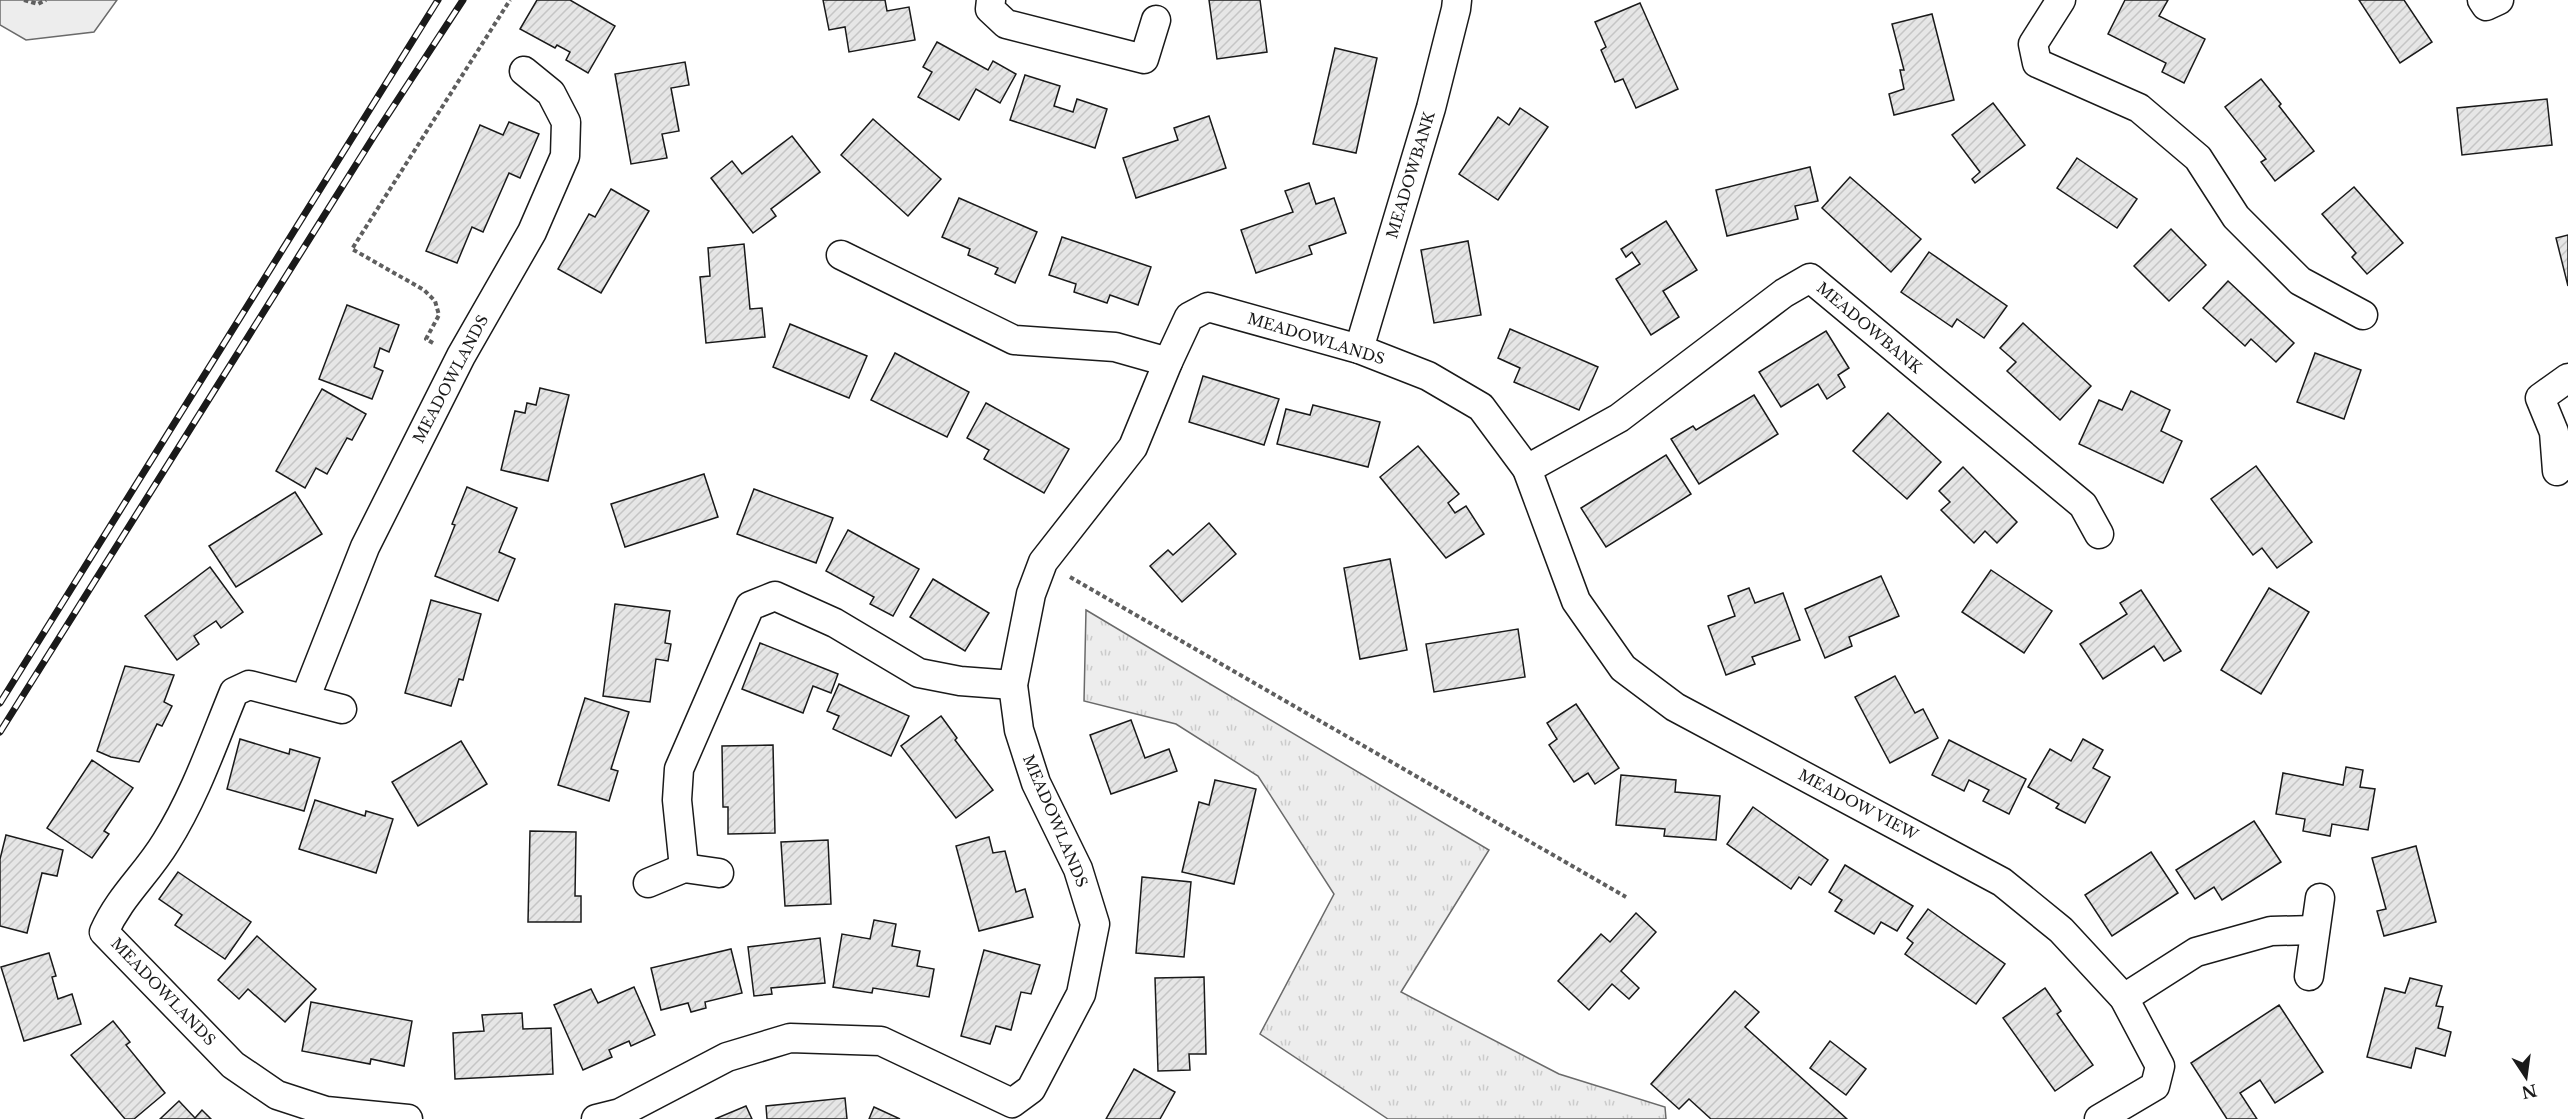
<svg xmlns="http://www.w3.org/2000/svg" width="2568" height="1119" viewBox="0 0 2568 1119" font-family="'Libre Baskerville',serif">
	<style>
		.grass { fill: url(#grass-tufts); stroke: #6a6a6a; stroke-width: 1.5 }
		.built { fill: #ededed; stroke: #6a6a6a; stroke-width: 1.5 }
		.building { fill: url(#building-hatch); stroke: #1a1a1a; stroke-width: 1.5 }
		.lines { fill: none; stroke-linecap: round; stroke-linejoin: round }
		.street-casing { stroke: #1a1a1a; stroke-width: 31 }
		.path { stroke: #5f5f5f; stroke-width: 4; stroke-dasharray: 4.5 3; stroke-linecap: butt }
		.street { stroke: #fff; stroke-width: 28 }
		.rail-casing { stroke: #1a1a1a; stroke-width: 7 }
		.rail { stroke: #fff; stroke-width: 4.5; stroke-dasharray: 14; stroke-linecap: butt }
		.labels { text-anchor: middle; stroke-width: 4.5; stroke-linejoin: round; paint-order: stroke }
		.street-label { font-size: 15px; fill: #1a1a1a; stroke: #fff }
	</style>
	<defs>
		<pattern id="grass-tufts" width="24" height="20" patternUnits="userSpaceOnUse" patternTransform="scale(1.5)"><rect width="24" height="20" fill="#ededed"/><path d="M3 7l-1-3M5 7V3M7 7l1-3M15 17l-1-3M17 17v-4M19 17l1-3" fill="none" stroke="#cbcbcb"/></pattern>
		<pattern id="building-hatch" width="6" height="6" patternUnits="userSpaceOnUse" patternTransform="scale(1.5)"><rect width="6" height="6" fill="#e6e6e6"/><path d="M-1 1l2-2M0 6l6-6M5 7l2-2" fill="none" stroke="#c5c5c5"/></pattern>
	</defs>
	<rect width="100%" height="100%" fill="#fff"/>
	<!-- grass -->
	<path class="grass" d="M1086,610L1489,850L1401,992L1559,1074L1665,1107L1666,1119H1388L1260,1034L1334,894L1258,776L1176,724L1084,701Z"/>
	<!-- built -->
	<path class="built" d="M0,0H117L94,32L26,40L0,25Z"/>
	<!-- building -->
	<g class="building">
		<path d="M537,0H570L615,26L588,73L566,60L570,52L557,45L555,48L520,29Z"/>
		<path d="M823,0H885L887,11L909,7L915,40L849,52L845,27L829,30Z"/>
		<path d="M1209,0H1260L1267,52L1217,59Z"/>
		<path d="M2125,0H2168L2159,16L2205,39L2184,83L2162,72L2166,63L2108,34Z"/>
		<path d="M2359,0H2404L2432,42L2400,63Z"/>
		<path d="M1640,3L1678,89L1636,108L1623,79L1615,82L1601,50L1606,47L1595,22Z"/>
		<path d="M1932,14L1954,100L1894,115L1889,94L1904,89L1900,70H1904L1892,24Z"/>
		<path d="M937,42L988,70L993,61L1016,74L1000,103L976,89L959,120L918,97L932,72L923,67Z"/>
		<path d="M1335,48L1377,58L1356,153L1313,144Z"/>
		<path d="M685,62L689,85L671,88L679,131L662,134L667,158L631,164L615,74Z"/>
		<path d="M1025,75L1060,86L1054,106L1073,112L1077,99L1107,109L1095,148L1010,120Z"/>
		<path d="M2261,79L2281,104L2279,106L2314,151L2275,181L2261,162L2266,159L2225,107Z"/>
		<path d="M2547,99L2552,145L2462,155L2457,108Z"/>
		<path d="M1993,103L2025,145L1975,183L1972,179L1980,172L1952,135Z"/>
		<path d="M1520,108L1548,127L1498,200L1459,174L1498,117L1509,125Z"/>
		<path d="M1209,116L1226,168L1136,198L1123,158L1178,140L1174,128Z"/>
		<path d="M873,119L941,179L908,216L841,155Z"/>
		<path d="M509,122L539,134L520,178L509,173L483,232L472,227L457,263L426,251L480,125L503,135Z"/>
		<path d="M792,136L820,172L771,209L776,216L753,233L711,178L732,161L742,174Z"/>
		<path d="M2077,158L2137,199L2117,228L2057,188Z"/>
		<path d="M1810,167L1818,201L1795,206L1798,219L1727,236L1716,190Z"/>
		<path d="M1850,177L1921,239L1891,272L1822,208Z"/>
		<path d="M1309,183L1316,204L1334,198L1346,233L1309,246L1312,254L1256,273L1241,230L1293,212L1285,191Z"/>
		<path d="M2354,187L2403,243L2367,274L2352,257L2356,253L2322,214Z"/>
		<path d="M611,189L649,211L601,293L558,269L589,214L595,217Z"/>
		<path d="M959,198L1037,232L1015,283L995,274L998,268L968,255L970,249L942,237Z"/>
		<path d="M1666,221L1697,270L1663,291L1679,317L1651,335L1616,279L1640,264L1632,252L1626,257L1621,249Z"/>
		<path d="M2171,229L2206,265L2169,301L2134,266Z"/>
		<path d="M2568,235V286L2556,238Z"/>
		<path d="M1062,237L1151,267L1138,305L1110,295L1107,303L1074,292L1076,284L1049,275Z"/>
		<path d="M1468,241L1481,315L1434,323L1421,250Z"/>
		<path d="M744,244L750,309L762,308L765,337L706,343L700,277L710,276L708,248Z"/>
		<path d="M1929,252L2007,306L1984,338L1957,319L1952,327L1901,292Z"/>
		<path d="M2228,281L2294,343L2276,362L2251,339L2245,346L2203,308Z"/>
		<path d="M347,305L399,325L389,352L380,348L374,367L383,371L372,399L319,379Z"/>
		<path d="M2023,323L2091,386L2060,420L2007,371L2016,362L2000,348Z"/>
		<path d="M790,324L867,356L849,398L773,367Z"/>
		<path d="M1510,329L1598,367L1579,410L1514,382L1520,368L1498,358Z"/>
		<path d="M1826,331L1849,368L1838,375L1845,387L1827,399L1818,384L1781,407L1759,372Z"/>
		<path d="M895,353L969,392L947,437L871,400Z"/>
		<path d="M2315,353L2361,370L2344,419L2297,402Z"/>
		<path d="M1203,376L1279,399L1264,445L1189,422Z"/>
		<path d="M540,388L569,395L548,481L501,470L515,411L525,413L527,403L536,405Z"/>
		<path d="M322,389L366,414L352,440L347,438L327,474L316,468L305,488L276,471Z"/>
		<path d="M2131,391L2170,410L2161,431L2182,441L2163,483L2079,444L2099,400L2122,410Z"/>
		<path d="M1754,395L1778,434L1699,484L1671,439L1693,426L1696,430Z"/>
		<path d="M986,403L1069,449L1044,493L984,459L989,450L967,438Z"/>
		<path d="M1313,405L1380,422L1368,467L1277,444L1286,409L1310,415Z"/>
		<path d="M1888,413L1941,462L1907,499L1853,451Z"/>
		<path d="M1418,446L1459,494L1448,503L1455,513L1466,506L1484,534L1446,558L1380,477Z"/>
		<path d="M1666,455L1691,494L1606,547L1581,508Z"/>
		<path d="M2256,466L2312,542L2277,568L2262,548L2253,555L2211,499Z"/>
		<path d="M1963,467L2017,522L1997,543L1985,531L1974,543L1941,510L1950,502L1939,491Z"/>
		<path d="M704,474L718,517L625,547L611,504Z"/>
		<path d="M467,487L517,508L499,552L515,559L498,601L435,576L455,525L452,524Z"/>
		<path d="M754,489L833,518L816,563L737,534Z"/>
		<path d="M295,492L322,534L236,587L209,546Z"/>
		<path d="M1209,523L1236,554L1182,602L1150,566L1168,550L1173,555Z"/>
		<path d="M848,530L919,569L893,616L870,604L874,597L826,571Z"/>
		<path d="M1390,559L1407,650L1360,659L1344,568Z"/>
		<path d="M210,567L243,612L221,628L216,621L194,636L199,644L177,660L145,616Z"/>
		<path d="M1991,570L2052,611L2024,653L1962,612Z"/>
		<path d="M1881,576L1899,616L1849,637L1852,646L1825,658L1805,609Z"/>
		<path d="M933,579L989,613L965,651L910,617Z"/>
		<path d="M1749,588L1755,603L1783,593L1800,640L1752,657L1755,664L1726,675L1708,626L1735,616L1728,596Z"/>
		<path d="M2269,588L2309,612L2261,694L2221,670Z"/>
		<path d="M2141,590L2181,651L2164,661L2154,646L2103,679L2080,644L2127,614L2120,603Z"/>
		<path d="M431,600L481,614L463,680L459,679L451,706L405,693Z"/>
		<path d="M615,604L670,611L665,643L671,644L668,661L656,659L650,702L603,696Z"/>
		<path d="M1518,629L1525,677L1434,692L1426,644Z"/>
		<path d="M760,643L838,674L831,693L813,686L803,713L742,689Z"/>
		<path d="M125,666L174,675L164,702L172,706L162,726L157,724L139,762L111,757L97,751Z"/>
		<path d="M1895,676L1915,713L1923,709L1938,738L1890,763L1855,697Z"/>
		<path d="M839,684L909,716L891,756L833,729L839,716L827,711Z"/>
		<path d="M585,698L629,712L611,769L618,771L609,801L558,785Z"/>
		<path d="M1576,704L1619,768L1595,784L1588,773L1574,782L1549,745L1557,739L1547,723Z"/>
		<path d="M941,716L957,738L955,740L993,790L956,818L901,746Z"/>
		<path d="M1131,720L1145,758L1169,749L1177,771L1111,794L1090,735Z"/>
		<path d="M240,739L289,754L290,749L320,758L304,811L227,789Z"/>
		<path d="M2083,739L2103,750L2093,768L2110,777L2085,823L2056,808L2059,804L2028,787L2050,749L2071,761Z"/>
		<path d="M1949,740L2026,779L2009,814L1983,801L1989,790L1969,780L1964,791L1932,775Z"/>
		<path d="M461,741L487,784L418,826L392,782Z"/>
		<path d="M773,745L775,833L728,834V807H723L722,746Z"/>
		<path d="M92,760L133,788L104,831L109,834L92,858L47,828Z"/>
		<path d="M2346,767L2363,770L2360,787L2375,789L2368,830L2332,824L2330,836L2303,831L2305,819L2276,814L2283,773L2343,785Z"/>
		<path d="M1621,775L1676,780L1675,792L1720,796L1716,840L1664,836L1665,829L1616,825Z"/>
		<path d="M1215,780L1256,789L1234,884L1182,872L1199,802L1209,805Z"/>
		<path d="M315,800L365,816L366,811L393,819L376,873L299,849Z"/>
		<path d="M1753,807L1828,860L1811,885L1799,877L1791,889L1727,844Z"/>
		<path d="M2254,821L2281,862L2222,900L2214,887L2195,899L2176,870Z"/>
		<path d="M530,831L576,832L575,896H581V922H528Z"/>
		<path d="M6,835L63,850L57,876L42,873L27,933L0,926V859Z"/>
		<path d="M989,837L993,853L1005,851L1016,892L1025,889L1033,917L979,931L956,846Z"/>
		<path d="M828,840L831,904L785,906L781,842Z"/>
		<path d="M2416,846L2436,922L2384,936L2377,911L2386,909L2372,858Z"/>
		<path d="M2151,852L2178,893L2112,936L2085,895Z"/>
		<path d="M1845,865L1913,906L1897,931L1881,922L1874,934L1835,911L1842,900L1829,892Z"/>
		<path d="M178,872L251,922L225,959L175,925L182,915L159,899Z"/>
		<path d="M1142,877L1191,882L1184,957L1136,953Z"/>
		<path d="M1928,909L2005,964L1976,1004L1905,954L1913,943L1907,938Z"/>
		<path d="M1636,913L1656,932L1621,971L1639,988L1629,999L1612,984L1589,1010L1558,981L1601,934L1610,942Z"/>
		<path d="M874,920L896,924L892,946L920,951L917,966L934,969L929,997L873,988L872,993L833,987L842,934L870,939Z"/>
		<path d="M257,936L316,989L285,1022L248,989L239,999L218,980Z"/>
		<path d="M820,938L825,983L771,988L772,994L754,996L748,947Z"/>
		<path d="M731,949L742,993L705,1002L706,1008L691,1012L688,1003L661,1010L651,968Z"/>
		<path d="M984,950L1040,965L1031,994L1021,992L1011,1030L996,1026L990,1044L961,1036Z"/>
		<path d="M49,953L56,976L52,977L58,999L72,994L81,1024L24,1041L1,967Z"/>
		<path d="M1204,977L1206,1054H1189L1190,1070L1158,1071L1155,978Z"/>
		<path d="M2410,978L2442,986L2436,1006L2443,1007L2438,1028L2451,1032L2445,1056L2416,1048L2411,1068L2367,1057L2385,988L2405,993Z"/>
		<path d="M634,987L655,1035L631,1046L629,1041L609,1050L612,1057L583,1070L554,1005L591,989L598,1003Z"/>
		<path d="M2045,988L2061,1011L2057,1014L2093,1065L2055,1091L2003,1018Z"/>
		<path d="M1735,991L1759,1012L1745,1027L1847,1119H1711L1689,1099L1679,1109L1651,1084Z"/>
		<path d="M311,1002L412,1021L404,1066L371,1059L370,1064L302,1051Z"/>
		<path d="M2279,1005L2323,1072L2275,1103L2260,1080L2240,1093L2257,1119H2227L2191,1063Z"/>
		<path d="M522,1013L523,1029L551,1028L553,1074L455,1079L453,1033L484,1031L482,1015Z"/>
		<path d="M113,1021L130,1042L126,1045L165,1093L134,1119H125L71,1055Z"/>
		<path d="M1830,1041L1866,1069L1846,1095L1810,1068Z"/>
		<path d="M1134,1069L1175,1092L1160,1119H1106Z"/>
		<path d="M845,1098L847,1119H767L766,1106Z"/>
		<path d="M179,1101L195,1118L202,1110L211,1119H160Z"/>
		<path d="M746,1106L752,1119H715Z"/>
		<path d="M874,1107L900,1119H869Z"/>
	</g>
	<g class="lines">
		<!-- street casing -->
		<g class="street-casing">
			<g id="street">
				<path d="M991,0L990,9L1006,24L1144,59L1156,20"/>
				<path d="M2061,0L2033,44L2037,63L2139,108L2198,158L2236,217L2300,281L2363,315"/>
				<path d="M2482,0L2486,6L2499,0"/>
				<path d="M841,255L1014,340L1115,347L1168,362"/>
				<path d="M1359,349L1431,108L1456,9L1457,0"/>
				<path d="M1527,469L1619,418L1784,293L1810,278L2083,505L2099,534"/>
				<path d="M2557,471L2554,432L2540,398L2568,378"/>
				<path d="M305,699L365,547L461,356L532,232L565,156L566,122L551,93L524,71"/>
				<path d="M342,709L249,685L234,692C213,743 195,796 166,842C146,875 120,896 104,932L233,1065L277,1095L326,1111L408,1119"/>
				<path d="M684,868L677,800L679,769L750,606L775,596L835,623L919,673L960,681L1013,685"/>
				<path d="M648,883L684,868L719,873"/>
				<path d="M2309,976L2320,898"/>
				<path d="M2124,998L2196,952L2271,931L2315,930"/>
				<path d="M596,1119L620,1113L727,1057L790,1038L881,1041L1012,1103L1031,1089L1081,994L1095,924L1078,869L1036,783L1019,730L1013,685L1031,594L1043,562L1133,447L1168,362L1189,317L1208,307L1359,349L1428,376L1481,407L1527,469L1576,601L1623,668L1675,707L2002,882L2061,930L2124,998L2160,1066L2155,1086L2099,1119"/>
			</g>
		</g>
		<!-- path -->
		<g class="path">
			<path d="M24,0L38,4L46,0"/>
			<path d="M433,343L426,339L439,315L435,301L424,290L352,249L510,0"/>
			<path d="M1070,577L1626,897"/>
		</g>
		<!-- street -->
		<use href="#street" class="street"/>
		<!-- rail casing -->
		<g class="rail-casing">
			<g id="rail">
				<path d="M0,703L438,0"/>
				<path d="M0,732L374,136L463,0"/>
			</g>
		</g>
		<!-- rail -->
		<use href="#rail" class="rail"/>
	</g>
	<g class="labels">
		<!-- street labels -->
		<g class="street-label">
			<text transform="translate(1411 175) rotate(-73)" y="5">MEADOWBANK</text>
			<text transform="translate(1869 328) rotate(40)" y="5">MEADOWBANK</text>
			<text transform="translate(1316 339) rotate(17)" y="5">MEADOWLANDS</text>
			<text transform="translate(451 379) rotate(-62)" y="5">MEADOWLANDS</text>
			<text transform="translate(1858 805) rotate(28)" y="5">MEADOW VIEW</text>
			<text transform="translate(1055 821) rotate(67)" y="5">MEADOWLANDS</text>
			<text transform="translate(163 992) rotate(46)" y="5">MEADOWLANDS</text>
		</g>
	</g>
	<!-- north arrow -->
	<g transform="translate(2526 1077) rotate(167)" stroke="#ffffff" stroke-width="4.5" paint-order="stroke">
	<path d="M0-4.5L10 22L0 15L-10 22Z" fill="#1a1a1a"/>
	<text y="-9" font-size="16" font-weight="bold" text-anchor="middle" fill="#1a1a1a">N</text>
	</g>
</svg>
